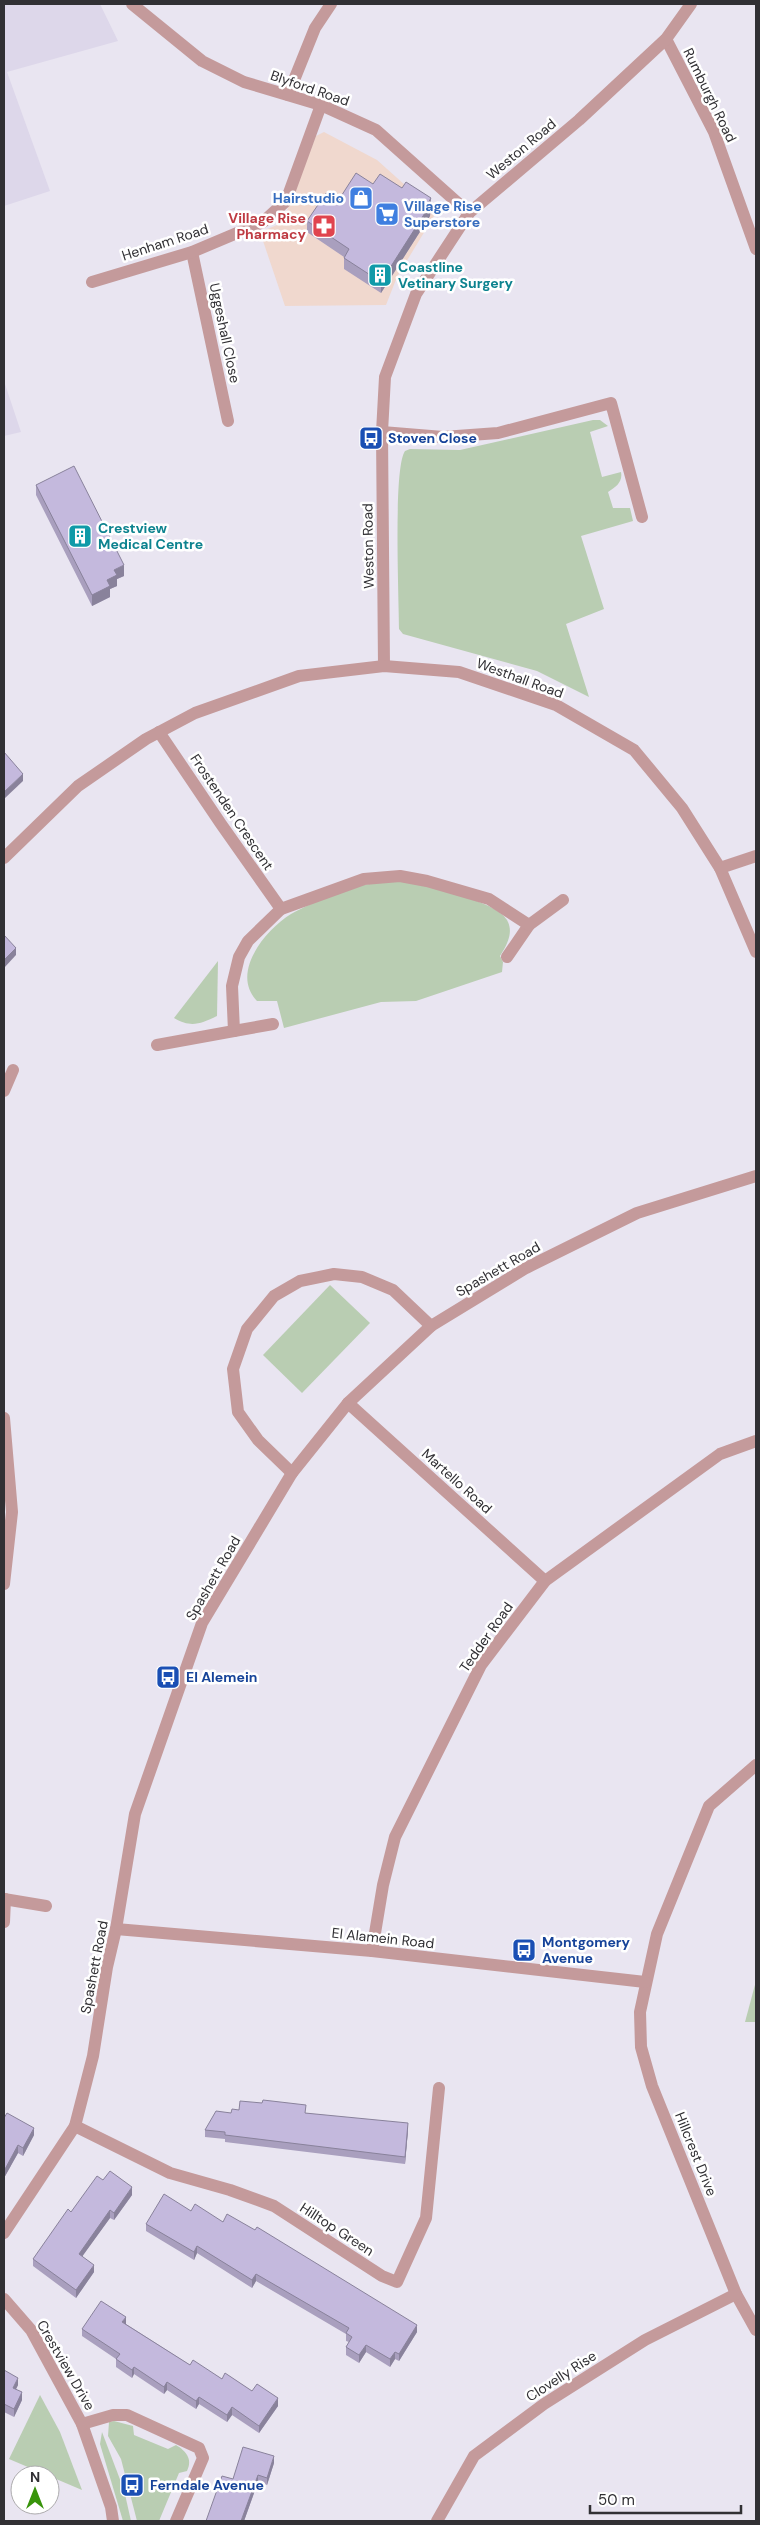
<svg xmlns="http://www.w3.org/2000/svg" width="760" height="2525" viewBox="0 0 760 2525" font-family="'DM Sans',sans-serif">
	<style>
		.commercial { fill: #f0d8ce }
		.built { fill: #ddd7ea }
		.green { fill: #b9cdb2 }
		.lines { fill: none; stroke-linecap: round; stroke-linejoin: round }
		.street { stroke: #c49a9b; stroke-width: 12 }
		.wall { fill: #a99fbe }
		.shaded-wall { fill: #89829b }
		.building { fill: #c4b9dd; stroke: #89829b }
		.labels { text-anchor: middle; stroke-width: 5; stroke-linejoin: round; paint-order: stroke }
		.street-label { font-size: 14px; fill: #313034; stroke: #fff }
		.shop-label { font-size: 14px; font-weight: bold; fill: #366cbe; stroke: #fff; text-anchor: end }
		.health-label { font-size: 14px; font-weight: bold; fill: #be3a42; stroke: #fff; text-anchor: end }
		.culture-label { font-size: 14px; font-weight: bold; fill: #0d838f; stroke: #fff; text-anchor: start }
		.transit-label { font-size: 14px; font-weight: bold; fill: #164399; stroke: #fff; text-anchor: start }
	</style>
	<rect width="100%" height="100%" fill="#e9e5f1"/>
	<!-- commercial -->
	<path class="commercial" d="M324,132L377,160L434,211V216L397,277L386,305L285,306L260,232L277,225L286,213L316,136Z"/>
	<!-- built -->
	<g class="built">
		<path d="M4,4H100L118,41L7,72L50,191L4,206Z"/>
		<path d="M4,381L21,432L4,436Z"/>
	</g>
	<!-- green -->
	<g class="green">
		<path d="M593,420H600L608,426L590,432L602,477L621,472C623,482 616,487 608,492L613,508H630L633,521L581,536L604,609L566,624L589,697L537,671L403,634L399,629C399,600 393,468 405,451L410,449L460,450Z"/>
		<path d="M400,881C422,885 496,900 507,920C514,932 507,945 500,956L503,962L502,972L416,1001L381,1002L284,1028L277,1001H257C230,973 265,930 291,914C305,906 339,891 354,887C368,883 385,883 400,881Z"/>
		<path d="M218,961L217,1016C200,1024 191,1028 174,1018Z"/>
		<path d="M330,1285L370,1323L302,1393L263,1355Z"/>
		<path d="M756,1981V2022H745Z"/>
		<path d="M40,2395L60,2432L82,2490L9,2459Z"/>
		<path d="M114,2421L133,2426L134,2435L168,2449L176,2445C186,2451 193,2459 187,2471L179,2473L159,2521H137L121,2459L108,2436L109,2422Z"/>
		<path d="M102,2432L124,2490L131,2521H123L100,2444Z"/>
	</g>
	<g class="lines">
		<!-- street -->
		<g class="street">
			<path d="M132,4L202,61L244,82L321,105L376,130L469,213"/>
			<path d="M666,39L714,132L756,249"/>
			<path d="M288,95L315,28L331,4"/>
			<path d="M192,252L228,421"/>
			<path d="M92,282L192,252L263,222L286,201L321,105"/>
			<path d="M382,432L443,437L498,433L611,403L642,517"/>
			<path d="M384,666L382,432L385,377L416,294L469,213L579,120L666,39L691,4"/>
			<path d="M159,732L221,824L281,909"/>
			<path d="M4,858L78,786L146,739L195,713L299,676L384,666L459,672L556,705L634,750L682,808L720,868L756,952"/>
			<path d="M720,868L756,856"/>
			<path d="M507,957L529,925"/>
			<path d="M234,1031L273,1024"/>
			<path d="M157,1045L234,1031L232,986L239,957L248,941L281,909L364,879L400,876L427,881L489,899L529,925L563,900"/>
			<path d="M4,1091L13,1070"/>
			<path d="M348,1403L545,1581"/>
			<path d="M4,1418L12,1512L4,1584"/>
			<path d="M292,1473L258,1440L238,1412L233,1369L247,1329L274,1296L300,1281L334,1274L362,1277L393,1290L431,1326"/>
			<path d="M756,1765L709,1806L657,1934L640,2012L641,2047L652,2086L736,2294L756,2330"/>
			<path d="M4,1899L46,1906"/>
			<path d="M4,1922L5,1899"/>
			<path d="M116,1929L372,1951L645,1982"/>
			<path d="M372,1951L383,1885L395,1837L481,1665L545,1581L720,1454L756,1441"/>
			<path d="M75,2126L170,2173L230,2190L274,2206L382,2276L397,2282L426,2218L439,2088"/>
			<path d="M4,2233L75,2126L93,2056L107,1967L116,1929L135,1814L202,1623L292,1473L348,1403L431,1326L526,1268L637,1213L756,1176"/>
			<path d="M4,2299L31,2330L82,2424L111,2507L113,2521"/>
			<path d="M82,2424L113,2415H127L199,2448L203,2458L176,2521"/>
			<path d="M437,2521L474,2456L544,2404L645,2340L736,2294"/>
		</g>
	</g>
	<!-- wall -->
	<g class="wall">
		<path d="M373,184L431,209L430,216L381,293L344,269V257L307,232V221L338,201Z"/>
		<path d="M36,485L124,576L117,579V586L110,589V597L92,606L36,495Z"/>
		<path d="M239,2110L306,2113L408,2130L405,2164L225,2142V2139L205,2137V2130L231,2113Z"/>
		<path d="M4,2118L34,2135L23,2156L18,2153L4,2178Z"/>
		<path d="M103,2180L132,2195L114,2220L110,2218L82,2256L94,2272L76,2298L33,2266V2259L71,2212Z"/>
		<path d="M191,2211L223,2222L417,2332L399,2361L395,2359L390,2367L366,2352L359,2363L346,2355V2347L349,2342L346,2341V2334L256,2281L252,2288L197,2253L194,2260L146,2231V2224Z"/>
		<path d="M126,2324L190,2365L222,2379L252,2391L278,2406L259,2433L232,2415L227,2422L199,2404L196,2409L167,2390L164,2394L134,2374L132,2378L116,2367V2359L82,2336V2329Z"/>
		<path d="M4,2370L18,2385L16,2389L22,2400L14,2417L4,2412Z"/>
		<path d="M274,2463L267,2485L258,2482L244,2521L233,2479Z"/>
	</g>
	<!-- shaded-wall -->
	<g class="shaded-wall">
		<path d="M431,198L430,216L381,293V282Z"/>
		<path d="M124,565V576L117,579V586L110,589V597L92,606V595L114,570Z"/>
		<path d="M23,774V781L4,799V792Z"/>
		<path d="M16,948V955L4,968V960Z"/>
		<path d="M408,2123V2130L405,2164V2157Z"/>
		<path d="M34,2128V2135L23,2156V2148Z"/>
		<path d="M18,2145V2153L4,2178V2171Z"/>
		<path d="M132,2187V2195L114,2220V2213Z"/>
		<path d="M110,2210V2218L79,2261V2254Z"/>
		<path d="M197,2246V2253L194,2260V2252Z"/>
		<path d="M94,2265V2272L76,2298V2290Z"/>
		<path d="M256,2274V2281L252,2288V2280Z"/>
		<path d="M126,2317V2325L122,2322Z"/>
		<path d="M417,2325V2332L399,2361V2354Z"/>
		<path d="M366,2345V2352L359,2363V2355Z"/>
		<path d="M395,2352V2359L390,2367V2359Z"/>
		<path d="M134,2367V2374L132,2378V2370Z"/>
		<path d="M18,2378V2385L13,2395V2388Z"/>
		<path d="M167,2382V2390L164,2394V2387Z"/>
		<path d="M22,2392V2400L14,2417V2409Z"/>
		<path d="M199,2397V2404L196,2409V2401Z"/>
		<path d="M278,2398V2406L259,2433V2426Z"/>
		<path d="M232,2407V2415L227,2422V2415Z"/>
		<path d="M274,2456V2463L267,2485V2478Z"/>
		<path d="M258,2475V2482L244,2521H241Z"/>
	</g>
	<!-- building -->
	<g class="building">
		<path d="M356,173L373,184L380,174L402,188L406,182L431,198L428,203L430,205L381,282L344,258L349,249L307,221L326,193L338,201Z"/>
		<path d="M74,466L124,565L114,570L117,575L107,580L110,586L92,595L36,485Z"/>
		<path d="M4,752L23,774L4,792Z"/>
		<path d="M4,935L16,948L4,960Z"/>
		<path d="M263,2100L306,2105L305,2113L408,2123L405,2157L225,2135V2132L205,2130L216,2111L231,2113L232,2109L239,2110L240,2101L262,2103Z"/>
		<path d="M7,2113L34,2128L23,2148L18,2145L4,2171V2118Z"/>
		<path d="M110,2171L132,2187L114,2213L110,2210L79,2254L94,2265L76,2290L33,2259L68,2209L71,2212L97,2176L103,2180Z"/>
		<path d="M164,2194L191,2211L195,2204L223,2222L227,2214L255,2230L257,2227L417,2325L399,2354L395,2352L390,2359L366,2345L359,2355L346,2347L352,2337L346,2333L349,2328L256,2274L252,2280L197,2246L194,2252L146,2224Z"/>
		<path d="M101,2301L126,2317L122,2322L190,2365L193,2360L222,2379L225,2373L252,2391L257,2384L278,2398L259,2426L232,2407L227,2415L199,2397L196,2401L167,2382L164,2387L134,2367L132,2370L116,2359L120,2354L82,2329Z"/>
		<path d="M4,2370L18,2378L13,2388L22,2392L14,2409L4,2404Z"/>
		<path d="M243,2447L274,2456L267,2478L258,2475L241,2521H206L222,2476L233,2479Z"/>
	</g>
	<!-- icons -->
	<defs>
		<g id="shop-square" transform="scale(1.25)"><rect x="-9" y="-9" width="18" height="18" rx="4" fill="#3f7fe0" stroke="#fff"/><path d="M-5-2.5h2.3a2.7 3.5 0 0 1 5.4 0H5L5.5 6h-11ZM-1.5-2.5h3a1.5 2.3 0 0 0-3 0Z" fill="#fff"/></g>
		<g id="supermarket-square" transform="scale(1.25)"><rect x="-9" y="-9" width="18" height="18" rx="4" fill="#3f7fe0" stroke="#fff"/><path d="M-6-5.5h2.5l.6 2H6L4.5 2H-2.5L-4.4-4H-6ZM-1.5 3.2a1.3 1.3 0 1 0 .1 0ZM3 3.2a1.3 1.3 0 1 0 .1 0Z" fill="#fff"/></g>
		<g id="pharmacy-square" transform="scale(1.25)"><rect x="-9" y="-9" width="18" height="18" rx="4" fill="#e0444e" stroke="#fff"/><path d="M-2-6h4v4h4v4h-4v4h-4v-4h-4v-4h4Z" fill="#fff"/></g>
		<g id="building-square" transform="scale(1.25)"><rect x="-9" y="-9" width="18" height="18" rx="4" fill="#0f9aa8" stroke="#fff"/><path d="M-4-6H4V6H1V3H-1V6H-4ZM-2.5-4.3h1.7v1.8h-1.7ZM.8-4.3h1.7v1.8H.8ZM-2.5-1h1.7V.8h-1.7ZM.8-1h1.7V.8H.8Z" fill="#fff"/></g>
		<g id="bus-square" transform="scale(1.25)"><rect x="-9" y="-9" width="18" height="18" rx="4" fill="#1a4fb4" stroke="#fff"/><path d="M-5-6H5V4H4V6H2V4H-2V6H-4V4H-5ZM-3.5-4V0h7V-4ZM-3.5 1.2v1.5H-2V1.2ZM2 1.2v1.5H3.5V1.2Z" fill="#fff"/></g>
	</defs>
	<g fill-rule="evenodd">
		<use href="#shop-square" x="361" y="198"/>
		<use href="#supermarket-square" x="387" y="214"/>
		<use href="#pharmacy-square" x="324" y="226"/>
		<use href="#building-square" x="380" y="275"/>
		<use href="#bus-square" x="371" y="438"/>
		<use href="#building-square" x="80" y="536"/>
		<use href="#bus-square" x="168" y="1677"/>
		<use href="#bus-square" x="524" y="1950"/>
		<use href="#bus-square" x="132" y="2485"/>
	</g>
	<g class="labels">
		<!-- street labels -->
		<g class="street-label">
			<text transform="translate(310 88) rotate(19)" y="5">Blyford Road</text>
			<text transform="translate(710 95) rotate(64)" y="5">Rumburgh Road</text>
			<text transform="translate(521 149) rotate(-40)" y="5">Weston Road</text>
			<text transform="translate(165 242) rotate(-18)" y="5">Henham Road</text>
			<text transform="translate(225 333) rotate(78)" y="5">Uggeshall Close</text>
			<text transform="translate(368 546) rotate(-91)" y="5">Weston Road</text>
			<text transform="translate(520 678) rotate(20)" y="5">Westhall Road</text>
			<text transform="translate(232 812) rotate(56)" y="5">Frostenden Crescent</text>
			<text transform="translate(498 1269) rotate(-30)" y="5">Spashett Road</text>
			<text transform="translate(457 1481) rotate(42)" y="5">Martello Road</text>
			<text transform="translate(213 1578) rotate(-60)" y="5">Spashett Road</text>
			<text transform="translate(486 1637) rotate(-55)" y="5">Tedder Road</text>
			<text transform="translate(383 1938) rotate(6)" y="5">El Alamein Road</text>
			<text transform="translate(94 1967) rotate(-79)" y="5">Spashett Road</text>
			<text transform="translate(696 2154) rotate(68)" y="5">Hillcrest Drive</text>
			<text transform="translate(337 2229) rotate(33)" y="5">Hilltop Green</text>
			<text transform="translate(66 2365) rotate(60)" y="5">Crestview Drive</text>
			<text transform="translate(561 2376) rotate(-33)" y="5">Clovelly Rise</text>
		</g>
		<!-- shop labels -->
		<g class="shop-label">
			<text x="344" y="203">Hairstudio</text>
			<text x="404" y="211" text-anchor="start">Village Rise<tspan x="404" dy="16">Superstore</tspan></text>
		</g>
		<!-- health labels -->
		<g class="health-label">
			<text x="306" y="223">Village Rise<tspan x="306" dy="16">Pharmacy</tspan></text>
		</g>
		<!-- culture labels -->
		<g class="culture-label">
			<text x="398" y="272">Coastline<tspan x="398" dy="16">Vetinary Surgery</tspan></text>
			<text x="98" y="533">Crestview<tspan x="98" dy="16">Medical Centre</tspan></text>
		</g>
		<!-- transit labels -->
		<g class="transit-label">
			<text x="388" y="443">Stoven Close</text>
			<text x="186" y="1682">El Alemein</text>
			<text x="542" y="1947">Montgomery<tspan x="542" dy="16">Avenue</tspan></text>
			<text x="150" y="2490">Ferndale Avenue</text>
		</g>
	</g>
	<!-- border -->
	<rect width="760" height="2525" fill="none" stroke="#313034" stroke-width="10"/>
	<!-- north arrow -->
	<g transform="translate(35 2490)"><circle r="24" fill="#ffffff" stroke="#adacae"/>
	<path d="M0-4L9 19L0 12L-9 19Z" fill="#38940b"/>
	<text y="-8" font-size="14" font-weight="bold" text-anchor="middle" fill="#313034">N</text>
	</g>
	<!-- scale -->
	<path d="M590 2505v8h151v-8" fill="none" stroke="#313034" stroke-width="2.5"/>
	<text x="598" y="2505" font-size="15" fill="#313034" stroke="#ffffff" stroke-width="4" paint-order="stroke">50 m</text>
</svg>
